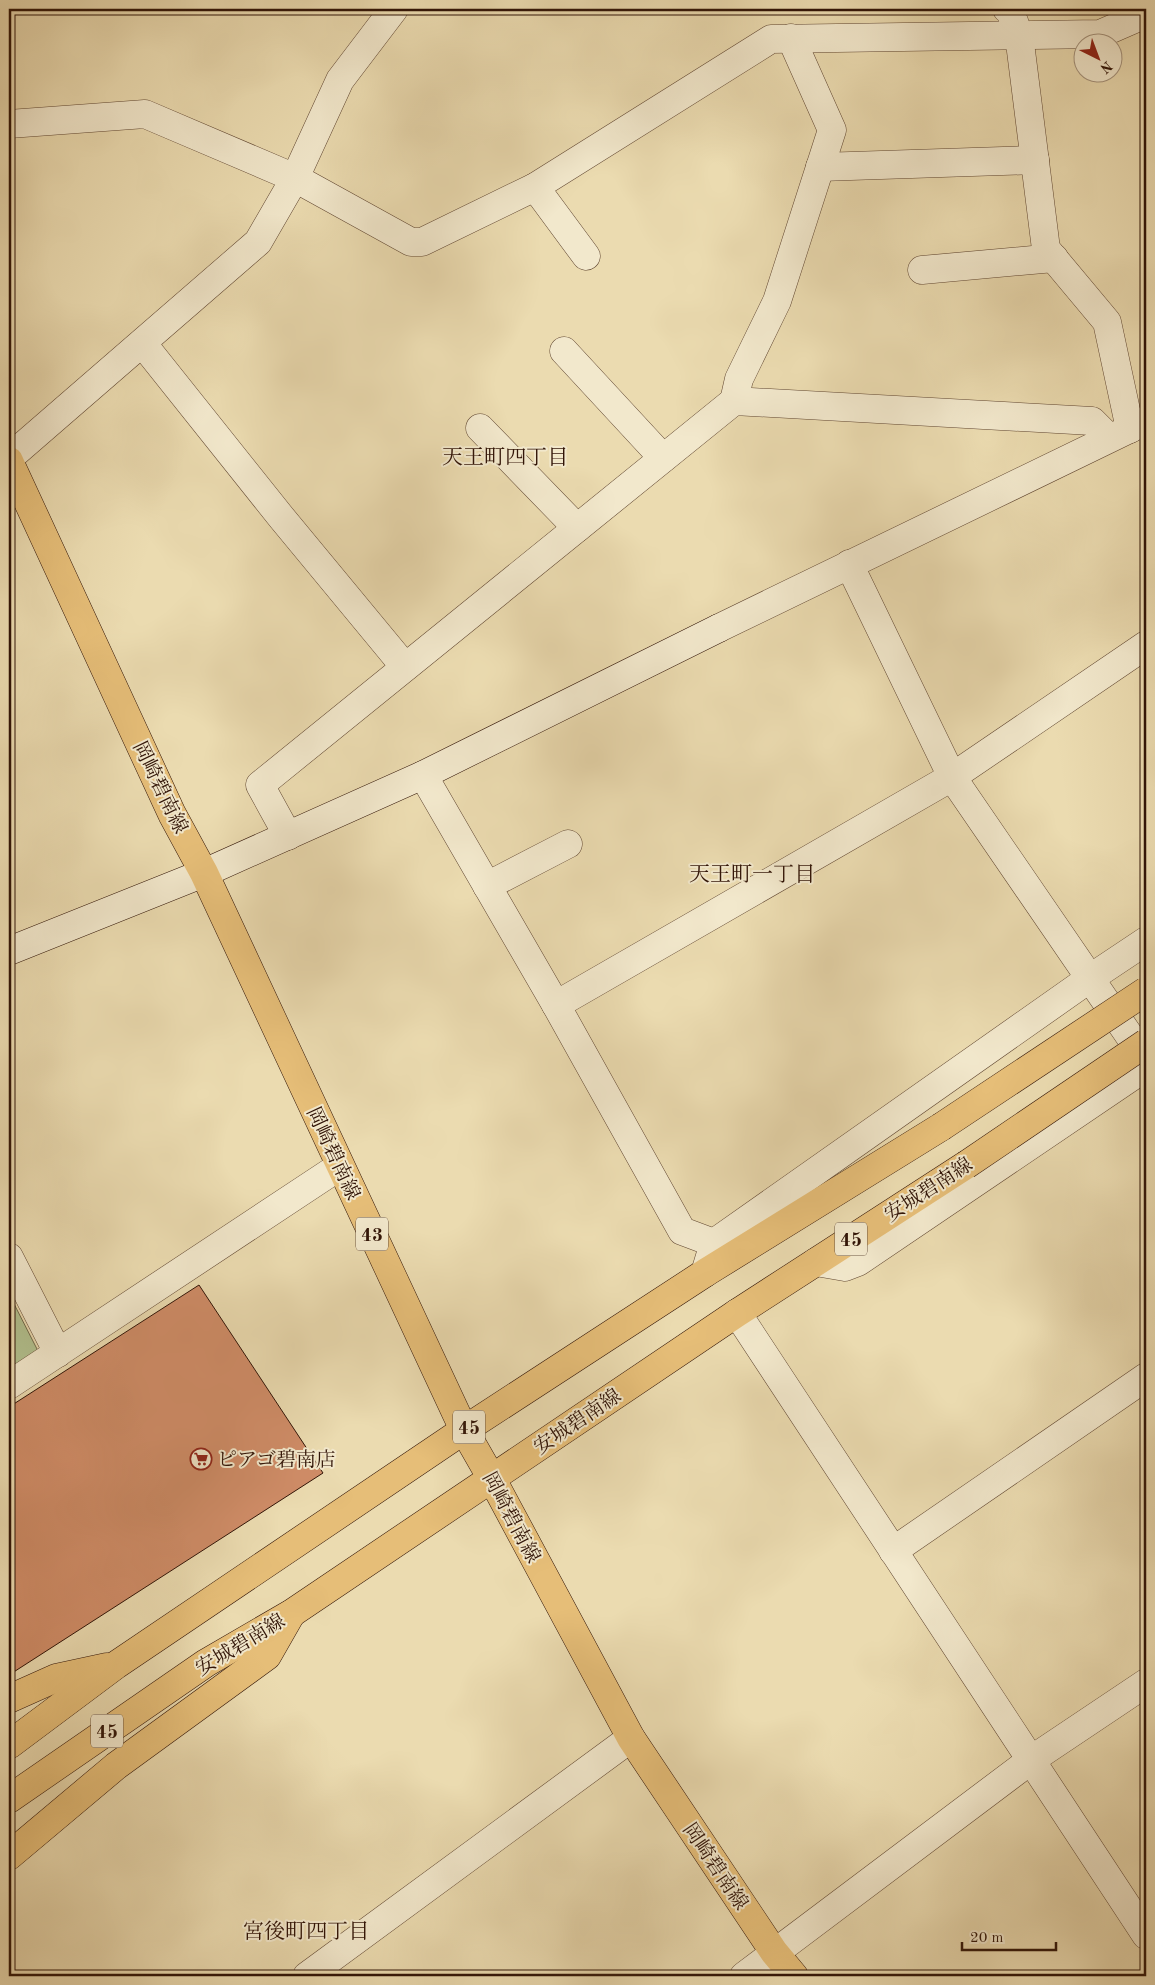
<svg xmlns="http://www.w3.org/2000/svg" width="1155" height="1985" viewBox="0 0 1155 1985" font-family="'Old Standard TT','Noto Serif JP',serif">
	<style>
		.green { fill: #b2c18f; stroke: #726a4b }
		.building { fill: #cf8c67; stroke: #311407 }
		.lines { fill: none; stroke-linecap: round; stroke-linejoin: round }
		.street-casing { stroke: #604631; stroke-width: 29 }
		.secondary-casing { stroke: #311407; stroke-width: 29 }
		.primary-casing { stroke: #311407; stroke-width: 29 }
		.street { stroke: #f2e8cc; stroke-width: 28 }
		.secondary { stroke: #f2e8cc; stroke-width: 28 }
		.primary { stroke: #e6be78; stroke-width: 28 }
		.primary-bridge-casing { stroke: #311407; stroke-width: 29; stroke-linecap: butt }
		.primary-bridge { stroke: #e6be78; stroke-width: 28 }
		.labels { text-anchor: middle; stroke-width: 4; stroke-linejoin: round; paint-order: stroke }
		.shield { fill: #f2e8cc; stroke: #6b5442; stroke-width: 1 }
		.shield-label { font-size: 19px; font-weight: bold; fill: #311407 }
		.street-label { font-size: 20px; fill: #311407; stroke: #f2e8cc }
		.poi-label { font-size: 20px; fill: #311407; stroke: #f2e8cc; text-anchor: start }
		.neighbourhood-label { font-size: 21px; fill: #311407; stroke: #f2e8cc }
	</style>
	<rect width="100%" height="100%" fill="#ebdbb0"/>
	<filter id="stains"><feTurbulence type="fractalNoise" baseFrequency=".004" numOctaves="4"/><feColorMatrix values="0 0 0 0 .2 0 0 0 0 .09 0 0 0 0 .02 0 0 0 .5 -.17"/></filter>
	<radialGradient id="worn" r=".72"><stop offset=".6" stop-color="#630" stop-opacity="0"/><stop offset="1" stop-color="#630" stop-opacity=".3"/></radialGradient>
	<!-- green -->
	<path class="green" d="M9,1294L38,1351L9,1370Z"/>
	<!-- building -->
	<path class="building" d="M199,1285L323,1473L9,1675V1407Z"/>
	<g class="lines">
		<!-- street casing -->
		<g class="street-casing">
			<g id="street">
				<path d="M1007,9L1010,11L1019,35L1046,249L1107,322L1130,429"/>
				<path d="M9,124L145,114L295,178L411,242H422L535,187L771,39L1100,34L1146,14"/>
				<path d="M820,167L1035,160"/>
				<path d="M535,187L586,256"/>
				<path d="M922,270L1054,258"/>
				<path d="M143,344L281,517L405,667"/>
				<path d="M564,351L663,458"/>
				<path d="M734,401L739,379L777,301L832,130L791,38"/>
				<path d="M480,428L577,528"/>
				<path d="M9,458L258,242L295,178L340,80L394,9"/>
				<path d="M849,564L952,777L1146,1060"/>
				<path d="M719,628L1146,421"/>
				<path d="M423,775L556,1005L682,1231L714,1243"/>
				<path d="M288,836L260,785L734,401L1092,421L1109,438"/>
				<path d="M487,886L568,844"/>
				<path d="M556,1005L952,777L1146,645"/>
				<path d="M9,1257L58,1353"/>
				<path d="M816,1262L845,1267L858,1262L1146,1067"/>
				<path d="M705,1273L714,1243L1089,979L1146,941"/>
				<path d="M737,1313L1146,1935"/>
				<path d="M9,1385L340,1166"/>
				<path d="M893,1551L1146,1377"/>
				<path d="M307,1976L631,1738"/>
				<path d="M744,1976L1031,1760L1146,1683"/>
			</g>
		</g>
		<!-- secondary casing -->
		<g class="secondary-casing">
			<path id="secondary" d="M9,951L204,873L423,775L719,628"/>
		</g>
		<!-- primary casing -->
		<g class="primary-casing">
			<g id="primary">
				<path d="M9,461L172,814L204,873L464,1430L492,1479L631,1738L774,1952L794,1976"/>
				<path d="M9,1699L56,1678L107,1667"/>
				<path d="M9,1745L116,1665L464,1430L705,1273L941,1127"/>
				<path d="M9,1799L206,1663L292,1613L737,1313L966,1165"/>
				<path d="M9,1856L116,1766L267,1656L291,1614"/>
			</g>
		</g>
		<!-- street -->
		<use href="#street" class="street"/>
		<!-- secondary -->
		<use href="#secondary" class="secondary"/>
		<!-- primary -->
		<use href="#primary" class="primary"/>
		<!-- primary-bridge casing -->
		<g class="primary-bridge-casing">
			<g id="primary-bridge">
				<path d="M941,1127L1146,991"/>
				<path d="M966,1165L1146,1043"/>
			</g>
		</g>
		<!-- primary-bridge -->
		<use href="#primary-bridge" class="primary-bridge"/>
	</g>
	<!-- icons -->
	<defs>
		<g id="supermarket-ring" transform="scale(1.125)"><circle r="9.5" fill="#f2e8cc" stroke="#8f2418" stroke-width="1.5"/><path d="M-6-5.5h2.5l.6 2H6L4.5 2H-2.5L-4.4-4H-6ZM-1.5 3.2a1.3 1.3 0 1 0 .1 0ZM3 3.2a1.3 1.3 0 1 0 .1 0Z" fill="#8f2418"/></g>
	</defs>
	<g fill-rule="evenodd">
		<use href="#supermarket-ring" x="201" y="1459"/>
	</g>
	<g class="labels">
		<!-- shield labels -->
		<g class="shield">
			<rect x="356" y="1217.5" width="32" height="33" rx="4"/>
			<rect x="835" y="1222.5" width="32" height="33" rx="4"/>
			<rect x="453" y="1410.5" width="32" height="33" rx="4"/>
			<rect x="91" y="1714.5" width="32" height="33" rx="4"/>
		</g>
		<g class="shield-label">
			<text x="372" y="1241">43</text>
			<text x="851" y="1246">45</text>
			<text x="469" y="1434">45</text>
			<text x="107" y="1738">45</text>
		</g>
		<!-- street labels -->
		<g class="street-label">
			<text transform="translate(161 787) rotate(64)" y="7">岡崎碧南線</text>
			<text transform="translate(334 1153) rotate(65)" y="7">岡崎碧南線</text>
			<text transform="translate(928 1189) rotate(-33)" y="7">安城碧南線</text>
			<text transform="translate(577 1421) rotate(-34)" y="7">安城碧南線</text>
			<text transform="translate(512 1517) rotate(62)" y="7">岡崎碧南線</text>
			<text transform="translate(240 1644) rotate(-31)" y="7">安城碧南線</text>
			<text transform="translate(716 1866) rotate(56)" y="7">岡崎碧南線</text>
		</g>
		<!-- poi labels -->
		<g class="poi-label">
			<text x="217" y="1466">ピアゴ碧南店</text>
		</g>
		<!-- neighbourhood labels -->
		<g class="neighbourhood-label">
			<text x="505" y="464">天王町四丁目</text>
			<text x="752" y="881">天王町一丁目</text>
			<text x="306" y="1938">宮後町四丁目</text>
		</g>
	</g>
	<!-- margin -->
	<rect width="1155" height="1985" fill="none" stroke="#ebdbb0" stroke-width="30"/>
	<rect x="10" y="10" width="1135" height="1965" fill="none" stroke="#311407" stroke-width="2.5"/>
	<rect x="15" y="15" width="1125" height="1955" fill="none" stroke="#311407"/>
	<!-- north arrow -->
	<g transform="translate(1098 58) rotate(138)"><circle r="24" fill="#f2e8cc" stroke="#a5937d"/>
	<path d="M0-4L9 19L0 12L-9 19Z" fill="#8f2418"/>
	<text y="-8" font-size="14" font-weight="bold" text-anchor="middle" fill="#311407">N</text>
	</g>
	<!-- scale -->
	<path d="M962 1942v8h94v-8" fill="none" stroke="#311407" stroke-width="2.5"/>
	<text x="970" y="1942" font-size="15" fill="#311407" stroke="#f2e8cc" stroke-width="4" paint-order="stroke">20 m</text>
	<rect width="100%" height="100%" filter="url(#stains)"/>
	<rect width="100%" height="100%" fill="url(#worn)"/>
</svg>
